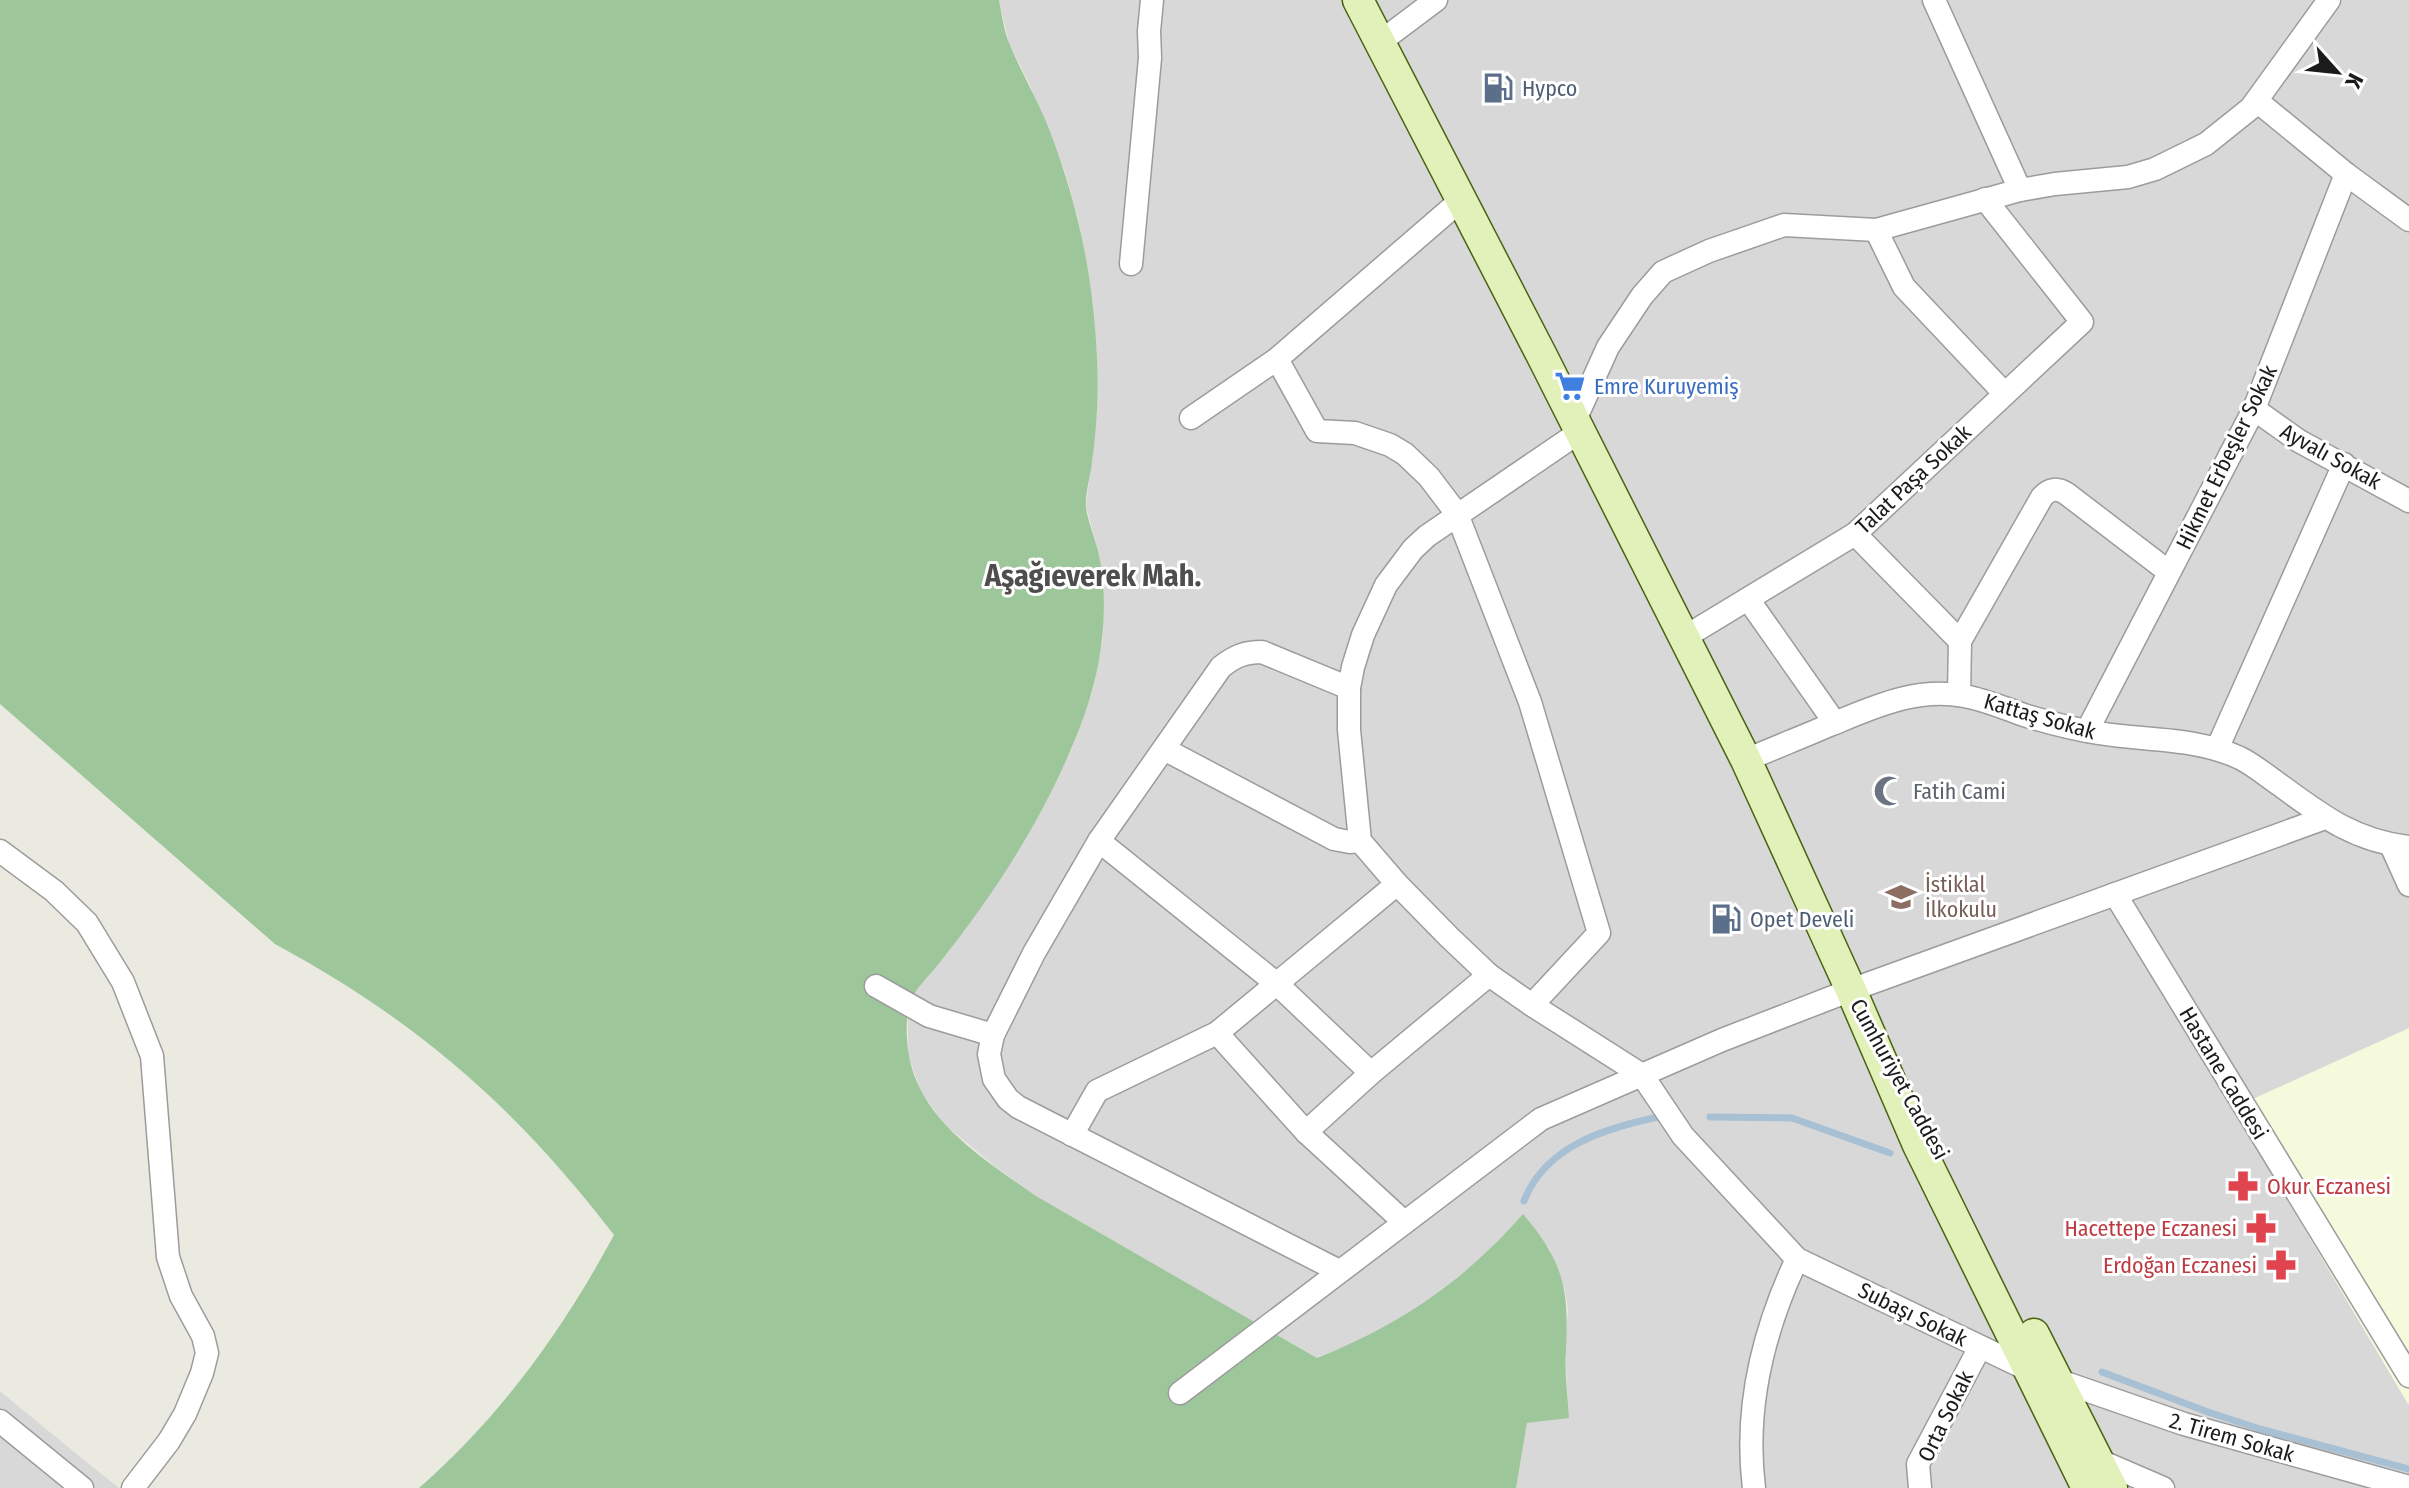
<svg xmlns="http://www.w3.org/2000/svg" width="2409" height="1488" viewBox="0 0 2409 1488" font-family="'Fira Sans Condensed',sans-serif">
	<style>
		.residential { fill: #d9d8d8 }
		.education { fill: #f4fadb }
		.forest { fill: #9ec69b }
		.lines { fill: none; stroke-linecap: round; stroke-linejoin: round }
		.stream { stroke: #a7c0d4; stroke-width: 7 }
		.street-casing { stroke: #9c9c9c; stroke-width: 25 }
		.secondary-casing { stroke: #486311; stroke-width: 33 }
		.street { stroke: #fff; stroke-width: 22 }
		.secondary { stroke: #e2f1ba; stroke-width: 30 }
		.labels { text-anchor: middle; stroke-width: 6; stroke-linejoin: round; paint-order: stroke }
		.service-label { font-size: 22px; fill: #4e5e75; stroke: #fff; text-anchor: start }
		.shop-label { font-size: 22px; fill: #366cbe; stroke: #fff; text-anchor: start }
		.street-label { font-size: 22px; fill: #1b1b1b; stroke: #fff }
		.worship-label { font-size: 22px; fill: #5b616d; stroke: #fff; text-anchor: start }
		.education-label { font-size: 22px; fill: #785e54; stroke: #fff; text-anchor: start }
		.health-label { font-size: 22px; fill: #be3a42; stroke: #fff; text-anchor: end }
		.district-label { font-size: 30px; font-weight: bold; fill: #4e4e4e; stroke: #fff }
	</style>
	<rect width="100%" height="100%" fill="#ebeae1"/>
	<!-- residential -->
	<g class="residential">
		<path d="M999,0H2409V1488H1516L1527,1423L1569,1417L1565,1351L1568,1310L1565,1290L1550,1250L1523,1215L1480,1259L1425,1303L1391,1325L1354,1343L1317,1358L1036,1196L996,1167L944,1124L921,1092L908,1055V1015L912,996L982,906L1013,859L1057,779L1072,748L1093,690L1103,639L1104,612L1100,558L1086,506L1097,410V361L1094,312L1087,264L1078,218L1065,172L1030,85L1009,43Z"/>
		<path d="M0,1391L74,1452L119,1488H0Z"/>
	</g>
	<!-- education -->
	<path class="education" d="M2409,1028V1403L2408,1404L2233,1108Z"/>
	<!-- forest -->
	<path class="forest" d="M0,0H999C1002,15 1004,32 1010,45C1022,74 1038,100 1049,129C1066,173 1079,218 1087,264C1095,311 1099,361 1097,409C1096,429 1094,449 1091,469C1089,481 1085,496 1086,508C1089,526 1097,542 1100,560C1109,613 1102,666 1084,716C1059,785 1022,850 980,909C966,929 951,948 936,967C928,977 916,988 912,999C907,1011 906,1026 907,1038C910,1115 980,1156 1036,1196L1317,1358C1400,1325 1463,1282 1523,1214C1564,1262 1569,1289 1566,1350C1564,1372 1568,1396 1569,1418L1527,1423L1516,1488H419C501,1416 563,1330 614,1235C515,1106 417,1021 275,944L0,704Z"/>
	<g class="lines">
		<!-- stream -->
		<g class="stream">
			<path d="M1710,1117L1792,1118L1890,1153"/>
			<path d="M1524,1201C1545,1146 1606,1128 1658,1117"/>
			<path d="M2102,1372L2208,1412L2260,1429L2409,1469"/>
		</g>
		<!-- street casing -->
		<g class="street-casing">
			<g id="street">
				<path d="M1934,0L2020,190"/>
				<path d="M1380,42L1436,0"/>
				<path d="M2257,101L2346,174L2409,220"/>
				<path d="M1876,230L1904,287L2005,394"/>
				<path d="M1131,264L1150,58L1149,31L1152,0"/>
				<path d="M1277,359L1317,431L1355,433L1390,445L1405,454L1429,477L1457,514L1530,702L1599,933L1532,1005"/>
				<path d="M2254,409L2299,441L2409,501"/>
				<path d="M1191,418L1277,359L1461,200"/>
				<path d="M1575,420L1608,347L1642,296L1663,272L1709,251L1784,225L1876,230L2020,190L2055,184L2128,177L2155,169L2206,144L2251,108L2329,0"/>
				<path d="M1581,431L1427,536L1413,549L1386,585L1363,635L1353,667L1349,688V730L1360,841L1397,884L1449,937L1489,975L1532,1005L1642,1075L1683,1136L1797,1259L2029,1370"/>
				<path d="M1855,534L1960,641"/>
				<path d="M1748,599L1835,723"/>
				<path d="M1685,637L1855,534L2082,322L1985,199"/>
				<path d="M1959,695L1960,641L2042,497C2050,488 2058,488 2067,494L2169,572"/>
				<path d="M2087,731L2254,409L2346,174"/>
				<path d="M1164,749L1334,839L1350,842L1360,841"/>
				<path d="M2217,749L2344,464"/>
				<path d="M1746,760C1774,748 1802,737 1830,725C1874,707 1916,687 1964,696C1986,700 2006,709 2027,716C2050,723 2074,729 2098,733C2146,741 2195,737 2240,758C2254,765 2267,776 2280,785C2322,816 2355,841 2409,847"/>
				<path d="M1099,841L1277,984L1371,1073"/>
				<path d="M2391,845L2409,885"/>
				<path d="M0,851L54,891L87,923L123,982L152,1056L168,1257L181,1296L203,1336L207,1353L202,1373L185,1414L169,1441L133,1488"/>
				<path d="M2115,894L2409,1376"/>
				<path d="M876,986L929,1016L993,1035"/>
				<path d="M1217,1033L1306,1132L1404,1222"/>
				<path d="M1306,1132L1371,1073L1489,975"/>
				<path d="M1072,1135L1097,1091L1217,1033L1397,884"/>
				<path d="M1339,1271L1018,1107L1008,1099L994,1079L989,1054L993,1035L1034,953L1099,841L1221,667C1235,656 1245,652 1262,652L1349,688"/>
				<path d="M2057,1380L2184,1424L2409,1487"/>
				<path d="M1180,1393L1541,1119L1722,1040L1851,990L2325,818"/>
				<path d="M0,1421L82,1488"/>
				<path d="M2098,1460L2163,1488"/>
				<path d="M1754,1488C1744,1408 1763,1331 1797,1259"/>
				<path d="M1920,1488L1918,1464L1980,1347"/>
			</g>
		</g>
		<!-- secondary casing -->
		<g class="secondary-casing">
			<g id="secondary">
				<path d="M1358,0L1541,354L1746,760L1851,990L1918,1145L2087,1488"/>
				<path d="M2034,1334L2112,1488"/>
			</g>
		</g>
		<!-- street -->
		<use href="#street" class="street"/>
		<!-- secondary -->
		<use href="#secondary" class="secondary"/>
	</g>
	<!-- icons -->
	<defs>
		<g id="fuel-bare" transform="scale(2.4)"><path d="M-5.5-6h7V0h2V4h1.3V-2.5L3-4.5l.8-.8L6-3V5H2.5V1h-1V6h-7ZM-4.2-4.7v3.2H.2V-4.7Z" fill="#5c6f8a" stroke="#fff" stroke-width="2.5" paint-order="stroke"/></g>
		<g id="supermarket-bare" transform="scale(2.4)"><path d="M-6-5.5h2.5l.6 2H6L4.5 2H-2.5L-4.4-4H-6ZM-1.5 3.2a1.3 1.3 0 1 0 .1 0ZM3 3.2a1.3 1.3 0 1 0 .1 0Z" fill="#3f7fe0" stroke="#fff" stroke-width="2.5" paint-order="stroke"/></g>
		<g id="mosque-bare" transform="scale(2.4)"><path d="M3.5-4.9A6 6 0 1 0 3.5 4.9A5 5 0 1 1 3.5-4.9Z" fill="#6b7280" stroke="#fff" stroke-width="2.5" paint-order="stroke"/></g>
		<g id="school-bare" transform="scale(2.4)"><path d="M0-5L7-2L0 1L-7-2ZM-4 1L0 2.5L4 1V4Q0 6-4 4Z" fill="#8d6e63" stroke="#fff" stroke-width="2.5" paint-order="stroke"/></g>
		<g id="pharmacy-bare" transform="scale(2.4)"><path d="M-2-6h4v4h4v4h-4v4h-4v-4h-4v-4h4Z" fill="#e0444e" stroke="#fff" stroke-width="2.5" paint-order="stroke"/></g>
	</defs>
	<g fill-rule="evenodd">
		<use href="#fuel-bare" x="1498" y="88"/>
		<use href="#supermarket-bare" x="1570" y="386"/>
		<use href="#mosque-bare" x="1889" y="791"/>
		<use href="#school-bare" x="1901" y="897"/>
		<use href="#fuel-bare" x="1726" y="919"/>
		<use href="#pharmacy-bare" x="2243" y="1186"/>
		<use href="#pharmacy-bare" x="2261" y="1228"/>
		<use href="#pharmacy-bare" x="2281" y="1265"/>
	</g>
	<g class="labels">
		<!-- service labels -->
		<g class="service-label">
			<text x="1522" y="96">Hypco</text>
			<text x="1750" y="927">Opet Develi</text>
		</g>
		<!-- shop labels -->
		<g class="shop-label">
			<text x="1594" y="394">Emre Kuruyemiş</text>
		</g>
		<!-- street labels -->
		<g class="street-label">
			<text transform="translate(2331 456) rotate(29)" y="8">Ayvalı Sokak</text>
			<text transform="translate(2226 457) rotate(-64)" y="8">Hikmet Erbeşler Sokak</text>
			<text transform="translate(1913 479) rotate(-43)" y="8">Talat Paşa Sokak</text>
			<text transform="translate(2040 716) rotate(16)" y="8">Kattaş Sokak</text>
			<text transform="translate(2224 1073) rotate(59)" y="8">Hastane Caddesi</text>
			<text transform="translate(1900 1079) rotate(61)" y="8">Cumhuriyet Caddesi</text>
			<text transform="translate(1913 1314) rotate(26)" y="8">Subaşı Sokak</text>
			<text transform="translate(1945 1416) rotate(-64)" y="8">Orta Sokak</text>
			<text transform="translate(2232 1437) rotate(16)" y="8">2. Tirem Sokak</text>
		</g>
		<!-- worship labels -->
		<g class="worship-label">
			<text x="1913" y="799">Fatih Cami</text>
		</g>
		<!-- education labels -->
		<g class="education-label">
			<text x="1925" y="892">İstiklal<tspan x="1925" dy="25">İlkokulu</tspan></text>
		</g>
		<!-- health labels -->
		<g class="health-label">
			<text x="2267" y="1194" text-anchor="start">Okur Eczanesi</text>
			<text x="2237" y="1236">Hacettepe Eczanesi</text>
			<text x="2257" y="1273">Erdoğan Eczanesi</text>
		</g>
		<!-- district labels -->
		<g class="district-label">
			<text x="1093" y="586">Aşağıeverek Mah.</text>
		</g>
	</g>
	<!-- north arrow -->
	<g transform="translate(2337 72) rotate(117)" stroke="#ffffff" stroke-width="6" paint-order="stroke">
	<path d="M0-6L14 30L0 20L-14 30Z" fill="#1b1b1b"/>
	<text y="-12" font-size="22" font-weight="bold" text-anchor="middle" fill="#1b1b1b">K</text>
	</g>
</svg>
